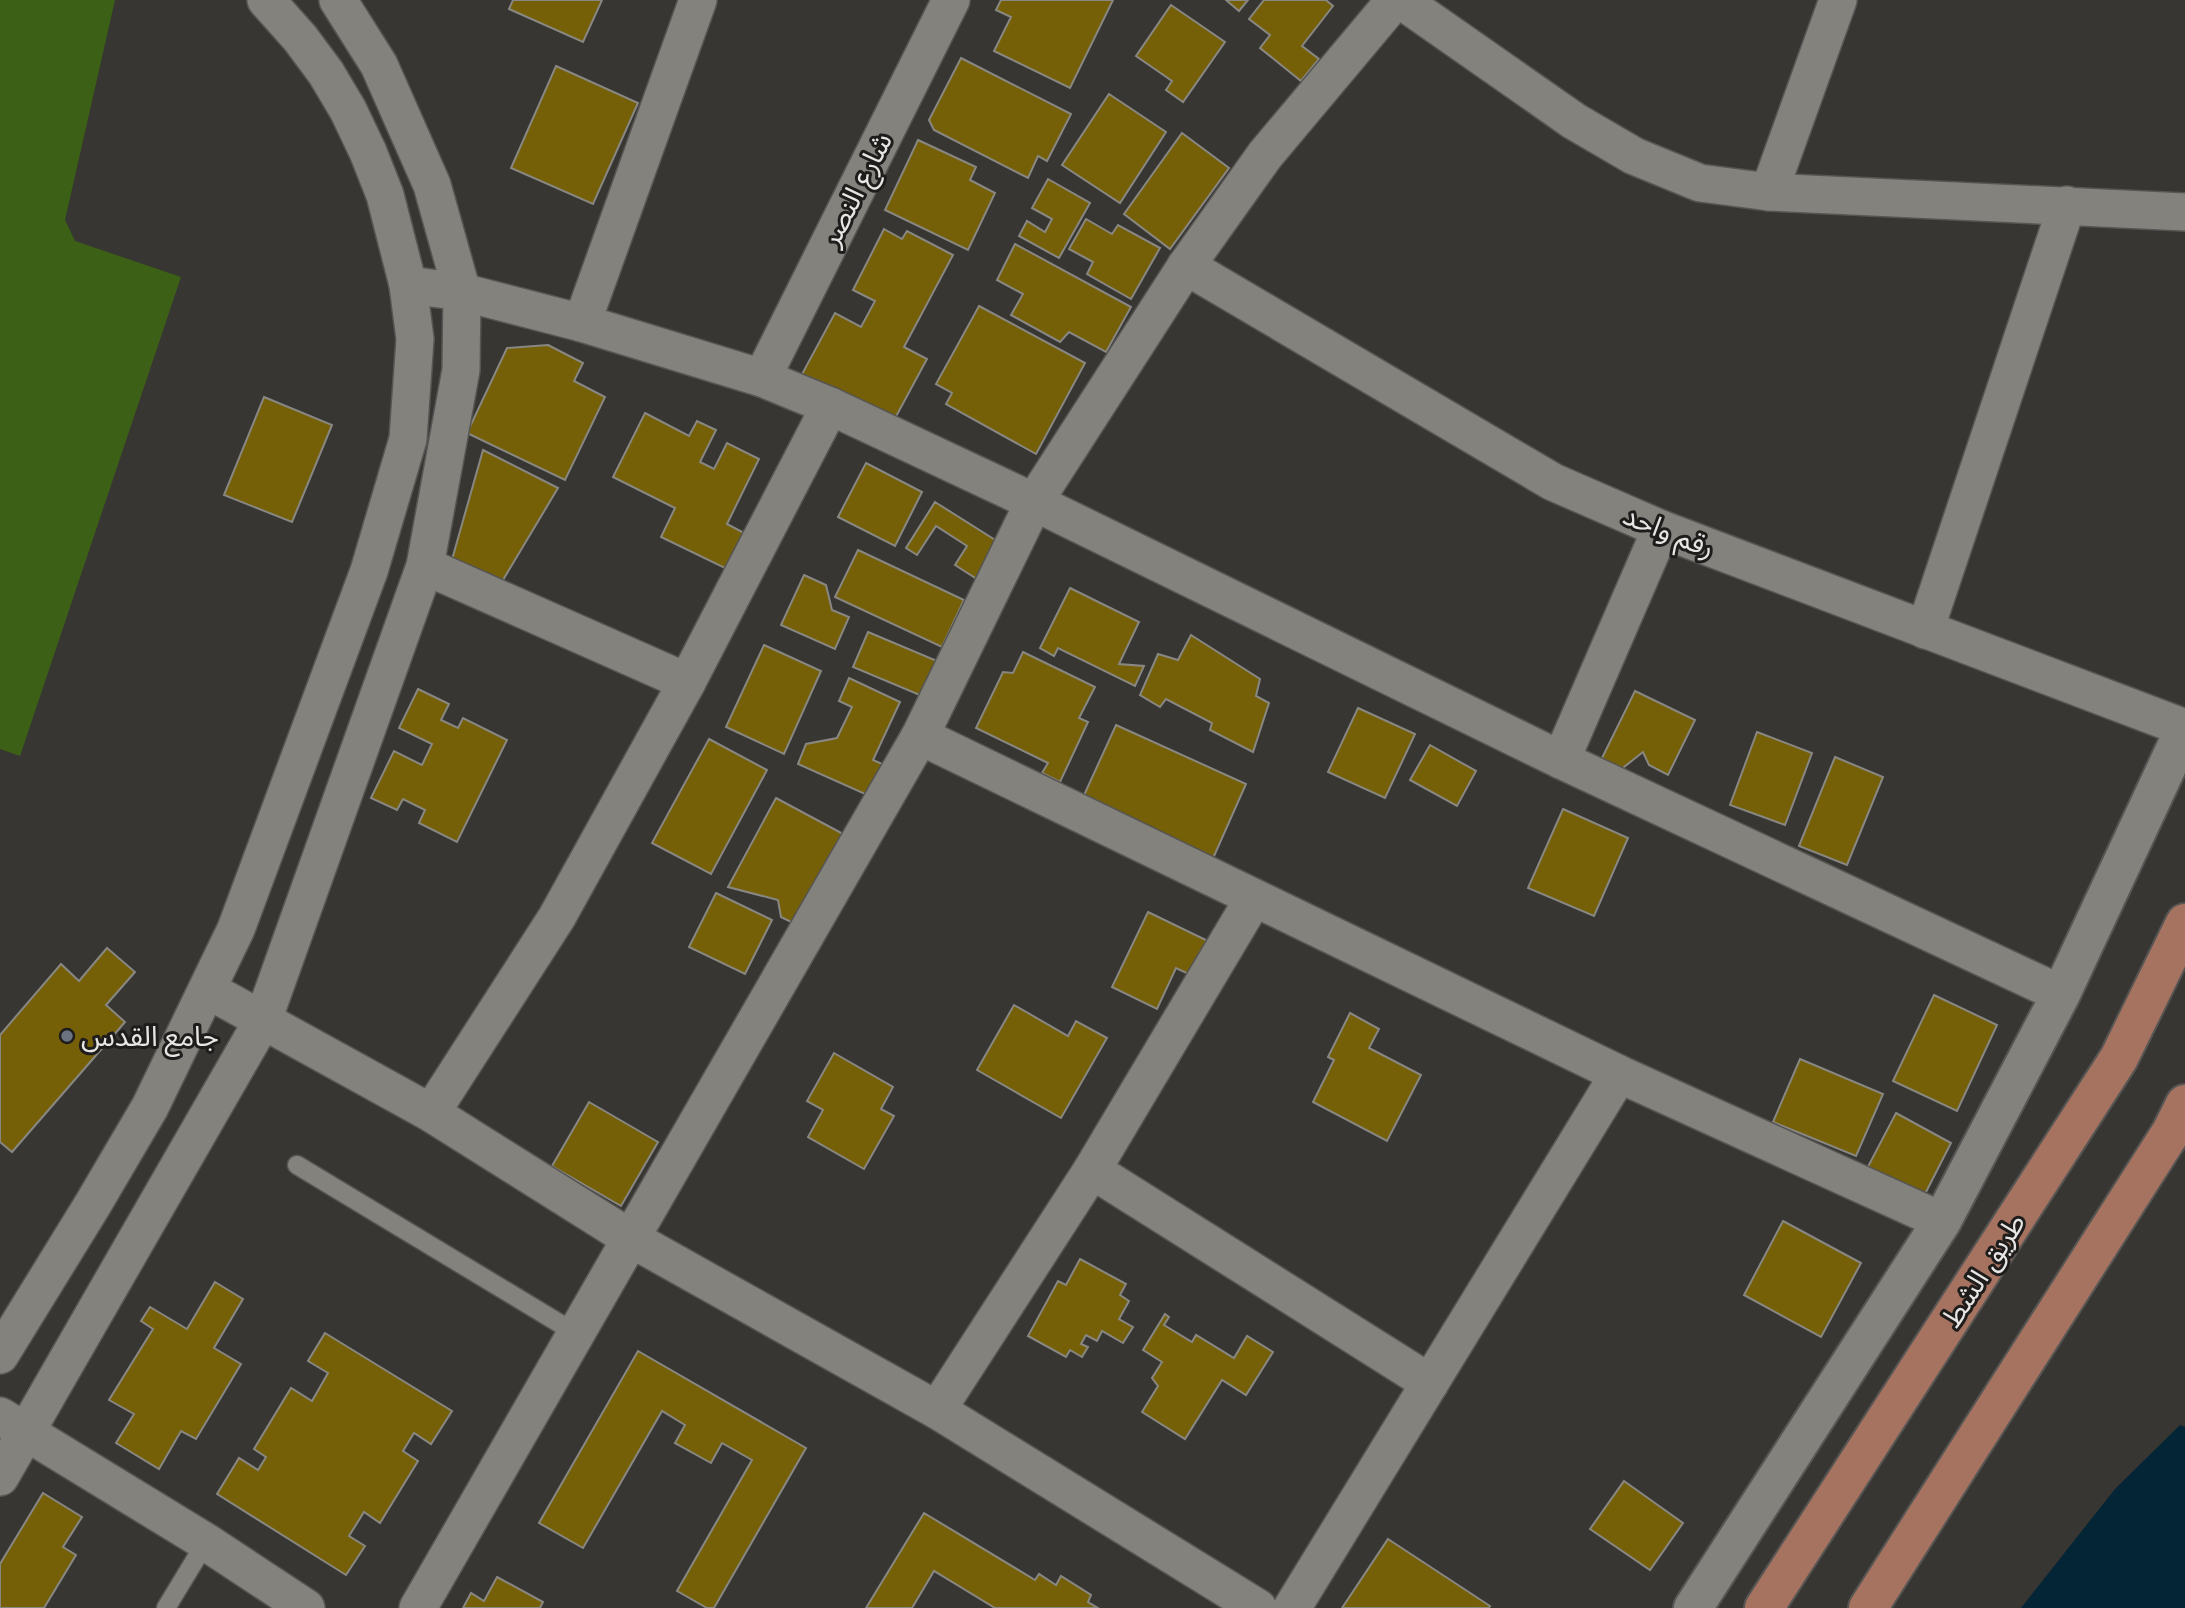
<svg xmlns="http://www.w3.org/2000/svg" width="2185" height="1608" viewBox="0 0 2185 1608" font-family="Spectral,'Noto Sans Arabic',serif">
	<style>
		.green { fill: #3c6116 }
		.water { fill: #042536 }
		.building { fill: #756008; stroke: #888782; stroke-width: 2 }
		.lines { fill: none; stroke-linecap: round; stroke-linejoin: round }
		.service-casing { stroke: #565553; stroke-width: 21 }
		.minor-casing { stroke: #565553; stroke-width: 40 }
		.tertiary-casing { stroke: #565553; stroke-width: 42 }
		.primary-casing { stroke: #565553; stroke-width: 42 }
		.service { stroke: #83827d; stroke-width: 18 }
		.minor { stroke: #83827d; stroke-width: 37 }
		.tertiary { stroke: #83827d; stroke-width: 38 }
		.primary { stroke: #a57360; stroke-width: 38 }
		.worship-dot { fill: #6b7280; stroke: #1e1d1c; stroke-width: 2.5 }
		.labels { text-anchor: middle; stroke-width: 6; stroke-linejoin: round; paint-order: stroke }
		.street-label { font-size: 28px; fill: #e7e6e4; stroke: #1e1d1c }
		.poi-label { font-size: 28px; fill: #e7e6e4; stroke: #1e1d1c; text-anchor: start }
	</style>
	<rect width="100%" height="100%" fill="#373632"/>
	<!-- green -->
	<path class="green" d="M0,0H115L65,220L75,241L181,277L20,756L0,749Z"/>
	<!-- water -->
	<path class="water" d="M2180,1425L2185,1427V1608H2021L2115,1489Z"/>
	<!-- building -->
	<g class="building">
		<path d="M513,0H602L583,42L509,9Z"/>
		<path d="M1001,0H1113L1070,88L994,51L1011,17L996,10Z"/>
		<path d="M1226,0H1248L1239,11Z"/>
		<path d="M1264,0H1326L1333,6L1302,46L1319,59L1301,81L1260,48L1270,35L1249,19Z"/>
		<path d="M1171,5L1225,42L1183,102L1166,90L1172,81L1136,56Z"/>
		<path d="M961,58L1071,114L1047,161L1038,156L1028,178L934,130L929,120Z"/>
		<path d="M556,66L638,103L593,204L511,168Z"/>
		<path d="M1109,94L1166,132L1120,203L1062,165Z"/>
		<path d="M1182,133L1229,168L1170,249L1124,214Z"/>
		<path d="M918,140L976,167L970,180L995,193L968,250L885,210Z"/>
		<path d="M1048,179L1090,203L1059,258L1019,236L1027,221L1045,232L1052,219L1032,208Z"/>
		<path d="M1086,219L1112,234L1118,225L1160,248L1131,299L1087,274L1093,262L1069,249Z"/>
		<path d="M884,229L902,239L907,231L953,255L904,347L927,359L892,424L801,376L835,313L861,327L875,301L853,290Z"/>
		<path d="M1015,244L1131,307L1106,352L1069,332L1060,342L1011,315L1023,294L997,280Z"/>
		<path d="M979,306L1085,363L1036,454L946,404L952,393L936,384Z"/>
		<path d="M548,345L583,363L574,381L605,397L565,480L467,433L507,348Z"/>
		<path d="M264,397L332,425L292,522L224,495Z"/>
		<path d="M645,413L689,436L697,421L716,430L700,462L714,469L727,443L759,459L727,524L746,534L729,570L661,537L675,508L613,477Z"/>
		<path d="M483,450L558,488L500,585L451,563Z"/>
		<path d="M866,463L922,492L895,546L838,517Z"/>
		<path d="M935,502L1000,543L977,579L955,565L967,546L936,526L917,555L906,548Z"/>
		<path d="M858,550L964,600L942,647L835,597Z"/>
		<path d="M804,575L826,585L832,610L849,617L835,649L781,625Z"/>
		<path d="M1070,588L1139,622L1119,664L1144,666L1135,686L1058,648L1054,656L1040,648Z"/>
		<path d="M868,632L937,661L922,696L853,667Z"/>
		<path d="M1191,635L1260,679L1256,696L1269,703L1253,752L1210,730L1212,723L1166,699L1160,707L1140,695L1158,654L1178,660Z"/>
		<path d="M764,645L821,671L784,754L726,727Z"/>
		<path d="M1023,652L1095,687L1079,718L1088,722L1060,782L1042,773L1048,763L976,728L1003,672L1013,673Z"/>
		<path d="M849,678L900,702L873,760L889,767L874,798L798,764L806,744L837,738L852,707L839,701Z"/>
		<path d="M418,689L449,704L441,720L458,728L463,718L507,740L457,842L419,823L425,810L403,799L397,810L371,798L394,751L422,765L432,744L399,728Z"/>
		<path d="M1635,691L1695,720L1668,775L1649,765L1643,752L1619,771L1600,762Z"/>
		<path d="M1358,708L1415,734L1385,798L1328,772Z"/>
		<path d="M1116,725L1246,784L1211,863L1080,804Z"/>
		<path d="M1757,732L1812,753L1785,825L1730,805Z"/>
		<path d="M709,739L767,770L711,874L652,843Z"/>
		<path d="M1430,745L1476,771L1457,806L1410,780Z"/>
		<path d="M1835,757L1883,777L1847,865L1799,846Z"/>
		<path d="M776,798L845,835L797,925L781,917L778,900L728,887Z"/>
		<path d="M1563,809L1628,838L1594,916L1528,888Z"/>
		<path d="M716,893L772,920L745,974L689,947Z"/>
		<path d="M1148,912L1210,942L1193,976L1176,968L1157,1009L1112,987Z"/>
		<path d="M107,948L135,972L106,1005L125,1022L12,1152L0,1142V1035L61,964L79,981Z"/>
		<path d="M1934,995L1997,1025L1957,1111L1893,1081Z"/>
		<path d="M1014,1005L1068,1036L1076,1021L1107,1038L1061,1118L977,1070Z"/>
		<path d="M1350,1013L1379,1029L1369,1048L1421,1075L1387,1141L1313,1102L1334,1060L1328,1057Z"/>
		<path d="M834,1053L893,1087L881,1109L894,1116L864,1169L808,1137L823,1110L807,1101Z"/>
		<path d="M1800,1059L1883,1094L1856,1156L1773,1122Z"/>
		<path d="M589,1102L658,1142L621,1206L552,1166Z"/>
		<path d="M1896,1113L1951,1143L1925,1194L1861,1180Z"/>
		<path d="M1783,1221L1861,1263L1821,1337L1744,1295Z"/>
		<path d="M1080,1259L1126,1284L1120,1295L1129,1301L1119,1319L1133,1327L1123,1343L1102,1331L1097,1341L1086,1335L1081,1344L1088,1347L1082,1357L1070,1350L1066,1357L1028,1336L1058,1281L1066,1285Z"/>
		<path d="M215,1282L243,1299L214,1348L241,1364L196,1439L181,1431L159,1469L116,1443L134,1414L109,1400L153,1329L141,1321L150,1307L187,1329Z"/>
		<path d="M1165,1314L1169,1317L1164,1325L1192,1342L1196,1335L1234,1358L1247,1336L1273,1352L1246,1395L1222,1380L1185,1439L1142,1412L1158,1386L1152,1378L1162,1362L1143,1350Z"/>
		<path d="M325,1333L452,1411L431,1444L414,1433L403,1451L418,1461L380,1523L364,1512L349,1536L365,1546L346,1575L217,1494L239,1458L258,1470L266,1457L254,1449L291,1388L312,1401L328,1373L308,1361Z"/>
		<path d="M638,1351L806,1448L714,1608H707L677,1591L752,1460L722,1443L711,1463L675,1443L685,1425L662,1411L583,1548L539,1523Z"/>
		<path d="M1624,1481L1683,1523L1650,1570L1590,1529Z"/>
		<path d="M43,1493L82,1517L63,1547L76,1555L44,1608H0V1564Z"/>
		<path d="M924,1513L1035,1580L1039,1574L1056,1585L1061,1576L1091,1595L1088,1602L1098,1608H995L934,1571L912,1608H866Z"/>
		<path d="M1388,1539L1490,1606L1489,1608H1342Z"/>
		<path d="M497,1577L543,1602L540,1608H463L471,1593L484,1601Z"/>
	</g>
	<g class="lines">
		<!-- service casing -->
		<g class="service-casing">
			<g id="service">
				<path d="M297,1165L577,1334"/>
				<path d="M166,1608L206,1542"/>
			</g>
		</g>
		<!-- minor casing -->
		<g class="minor-casing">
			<g id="minor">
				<path d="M1401,0L1574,121L1634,156L1700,183L1769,192L2185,212"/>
				<path d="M1769,192L1838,0"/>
				<path d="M1186,266L1553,482L1661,529L2185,728"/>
				<path d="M408,285L462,292L582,323L762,378L830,406L1034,502L1561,760L2061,994"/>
				<path d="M582,323L698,0"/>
				<path d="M762,378L951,0"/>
				<path d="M425,566L687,682"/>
				<path d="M1925,630L2067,205"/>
				<path d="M920,736L1619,1074L1942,1221"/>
				<path d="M1561,760L1661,529"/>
				<path d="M208,990L431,1113L630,1238L937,1410L1258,1608"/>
				<path d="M431,1113L557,917L687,682L830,406"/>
				<path d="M1092,1170L1430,1383"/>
				<path d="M0,1355L93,1204L150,1107L236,929L369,571L408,439L415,339L408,285L385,195L368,152L348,110L326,73L300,38L266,0"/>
				<path d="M937,1410L1092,1170L1254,898"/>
				<path d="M0,1416L206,1542L306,1608"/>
				<path d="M0,1477L263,1020L425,566L461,370L462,292L432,185L379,65L338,0"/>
				<path d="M418,1608L920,736L1034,502L1186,266L1265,155L1395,0"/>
				<path d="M1292,1608L1619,1074"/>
			</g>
		</g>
		<!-- tertiary casing -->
		<g class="tertiary-casing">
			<path id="tertiary" d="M1693,1608L1942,1221L2061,994L2185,728"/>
		</g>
		<!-- primary casing -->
		<g class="primary-casing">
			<g id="primary">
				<path d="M1764,1608L2119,1058L2185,923"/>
				<path d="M1868,1608L2171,1132L2185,1104"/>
			</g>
		</g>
		<!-- service -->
		<use href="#service" class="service"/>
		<!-- minor -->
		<use href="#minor" class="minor"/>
		<!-- tertiary -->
		<use href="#tertiary" class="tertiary"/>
		<!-- primary -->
		<use href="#primary" class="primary"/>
	</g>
	<!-- markers -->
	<circle class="worship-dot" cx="67" cy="1036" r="7"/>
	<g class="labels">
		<!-- street labels -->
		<g class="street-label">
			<text transform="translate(856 189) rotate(-63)" y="10">شارع النصر</text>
			<text transform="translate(1669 531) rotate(22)" y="10">رقم واحد</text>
			<text transform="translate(1983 1270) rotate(-57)" y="10">طريق الشط</text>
		</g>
		<!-- poi labels -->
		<g class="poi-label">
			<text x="81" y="1046">جامع القدس</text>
		</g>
	</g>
</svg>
